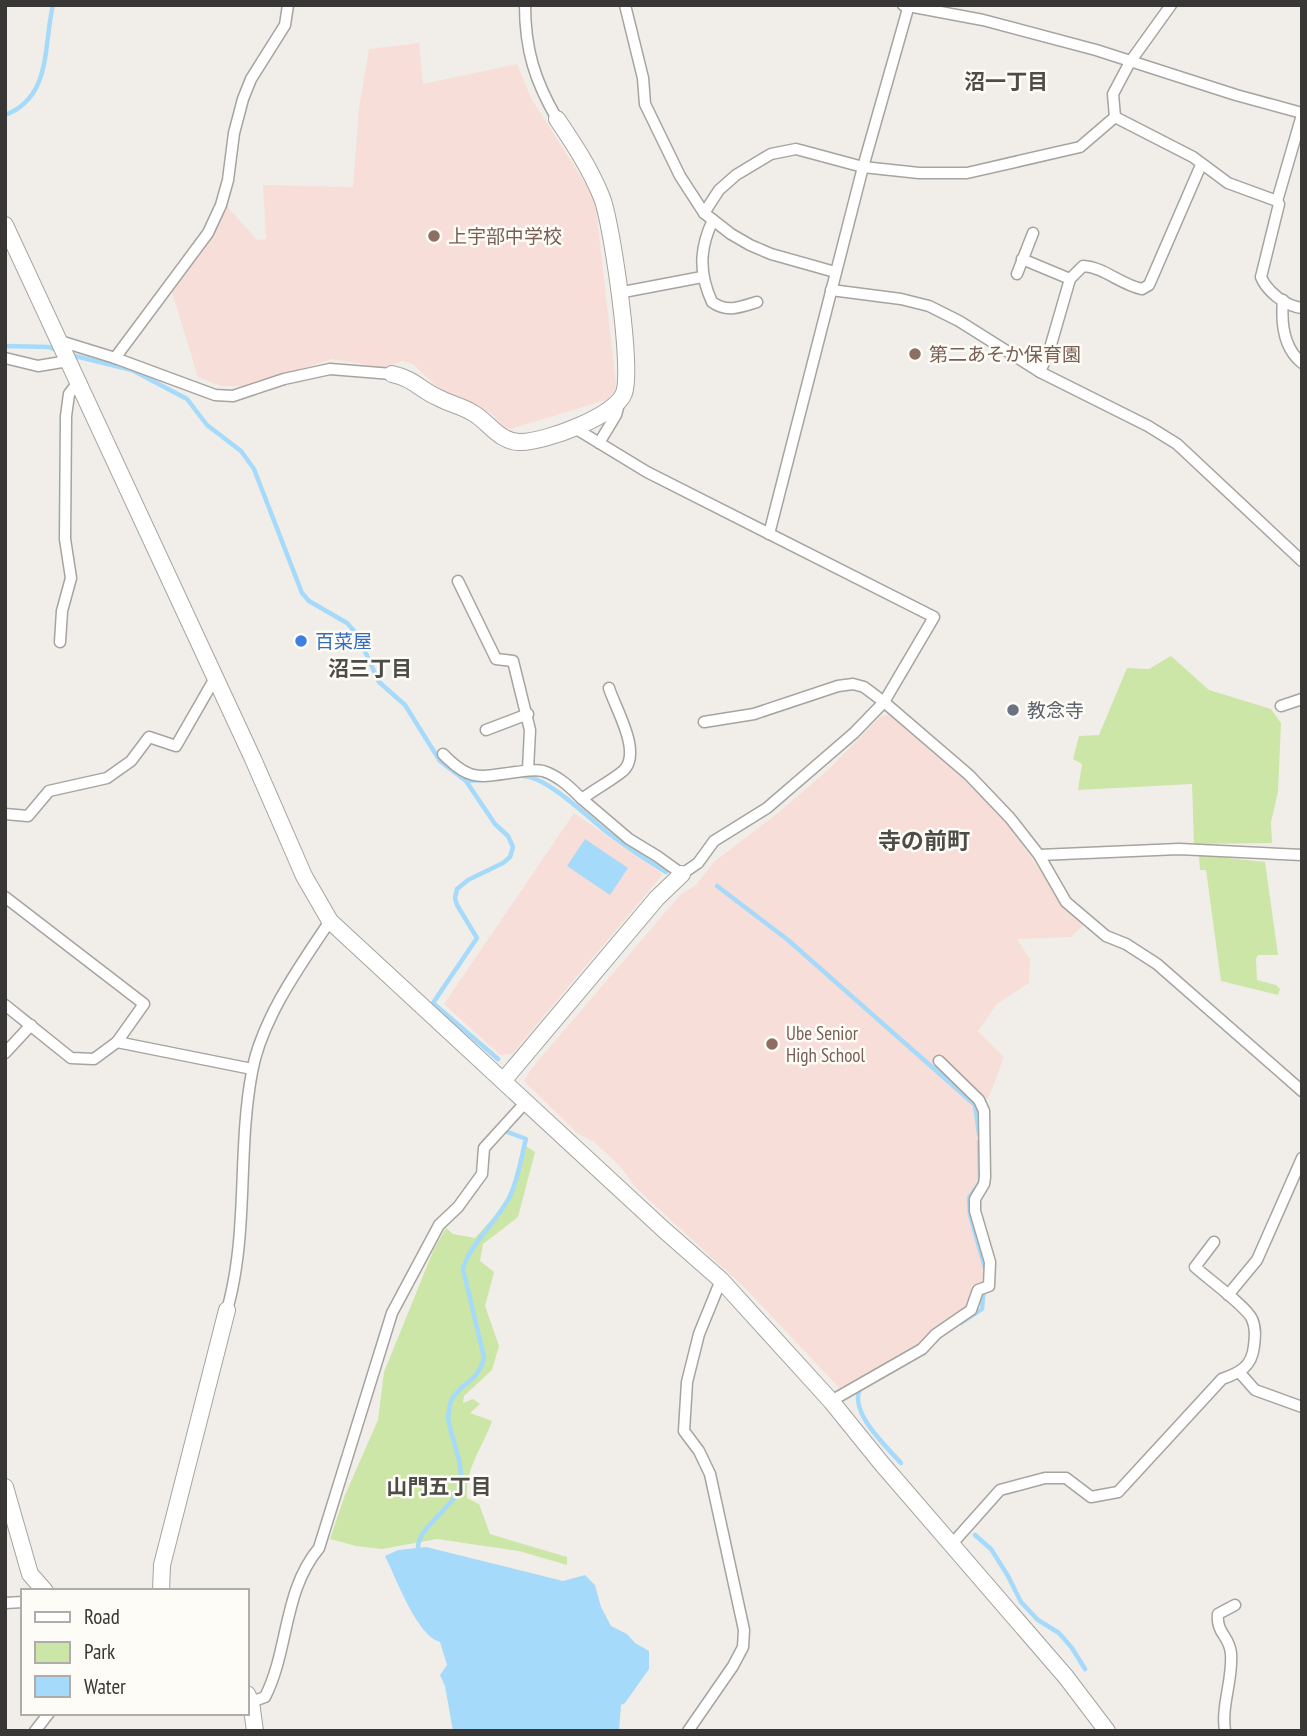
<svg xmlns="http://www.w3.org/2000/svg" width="1307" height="1736" viewBox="0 0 1307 1736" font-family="'PT Sans Narrow','Noto Sans JP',sans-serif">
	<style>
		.education { fill: #f8ded9 }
		.green { fill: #cbe6a6 }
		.water { fill: #a5dafa }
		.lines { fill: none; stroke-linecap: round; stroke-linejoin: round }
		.stream { stroke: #a5dafa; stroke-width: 4.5 }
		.street-casing { stroke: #a6a49f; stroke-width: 13 }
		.secondary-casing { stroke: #a6a49f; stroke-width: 18 }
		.street { stroke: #fff; stroke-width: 10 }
		.secondary { stroke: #fff; stroke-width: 16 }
		.education-dot { fill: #8d6e63; stroke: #fefcf6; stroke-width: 2.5 }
		.shop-dot { fill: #3f7fe0; stroke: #fefcf6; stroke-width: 2.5 }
		.worship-dot { fill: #6b7280; stroke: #fefcf6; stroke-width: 2.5 }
		.labels { text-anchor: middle; stroke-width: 5; stroke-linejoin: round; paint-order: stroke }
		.education-label { font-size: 19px; fill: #785e54; stroke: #fefcf6; text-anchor: start }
		.shop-label { font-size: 19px; fill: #366cbe; stroke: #fefcf6; text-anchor: start }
		.worship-label { font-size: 19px; fill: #5b616d; stroke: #fefcf6; text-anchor: start }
		.neighbourhood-label { font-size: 21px; font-weight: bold; fill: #4d4c47; stroke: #fefcf6 }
		.quarter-label { font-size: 23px; font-weight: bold; fill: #4d4c47; stroke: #fefcf6 }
	</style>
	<rect width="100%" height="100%" fill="#f1eee9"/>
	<!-- education -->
	<g class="education">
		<path d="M419,43L423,84L517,64L531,98L595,199L616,384L614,393L606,400L507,430L491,413L450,396L438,388L413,364L402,361L385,368L332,359L246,386H221L198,377L171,289L226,205L257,240L266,239L263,185L353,187L359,108L369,49Z"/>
		<path d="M886,715H892L903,722L1004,818L1035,863L1055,885L1084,924L1071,937L1017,939L1030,959L1029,983L997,1004L978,1031L1004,1057L989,1097L979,1108V1186L972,1216L986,1281L971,1285L970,1306L934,1328L920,1346L840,1389L746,1289L637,1189L620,1166L594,1142L577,1133L524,1081L531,1069L680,895L696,885L715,861L778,813L829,769L881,716Z"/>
		<path d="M574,813L663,874L512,1054L500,1055L444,1004Z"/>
	</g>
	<!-- green -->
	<g class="green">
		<path d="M1171,656L1209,690L1271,709L1281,723L1278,792L1271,822L1272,843L1194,844L1192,784L1078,790L1082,764L1073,759L1079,736L1099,735L1127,668L1149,669Z"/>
		<path d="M1199,855L1265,862L1278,955H1258L1256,959L1257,980L1276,985L1280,989L1278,995L1221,981L1206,870H1200Z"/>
		<path d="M524,1145L535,1152L518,1217L483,1244L480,1261L494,1272L485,1306L499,1346L492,1370L464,1396L463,1403L473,1399L480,1404L470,1413L492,1421C483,1447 465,1468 467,1498L479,1504L490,1534L567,1557V1565L519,1551L437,1539L382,1549L356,1546L330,1539L345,1495L378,1420L384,1372L434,1249L446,1228L453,1234L475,1238L509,1200Z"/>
	</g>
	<!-- water -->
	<g class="water">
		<path d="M585,839L628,868L610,895L567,866Z"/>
		<path d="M426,1547L563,1581L585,1575L595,1585L601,1607L611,1626L627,1634L635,1643L649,1651V1669L625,1703L621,1705L619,1731H453L445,1686L440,1675L447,1665L440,1642C417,1636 396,1578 385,1556L398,1550Z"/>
	</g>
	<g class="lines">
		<!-- stream -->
		<g class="stream">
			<path d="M5,115C52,97 43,47 53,5"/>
			<path d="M5,346L49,347L56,350"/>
			<path d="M71,355L132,370L187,399L207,425L241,451L254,469L302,593L309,601L347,623L357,634L379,682L405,705L440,761L466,781L495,824L508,836L513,847L510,857L503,863L468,880L457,889L455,898L457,905L477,938L433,1003L498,1059"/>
			<path d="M523,776C546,776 589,818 608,833C627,847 646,860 666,872"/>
			<path d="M466,781L483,780"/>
			<path d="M717,886L788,940L975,1105L979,1134"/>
			<path d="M979,1142L980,1182L969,1198L970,1215L985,1268"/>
			<path d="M961,1323L982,1309L984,1287"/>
			<path d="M860,1388C849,1413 886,1446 901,1463"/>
			<path d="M975,1535L991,1549L1008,1576L1021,1602L1038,1620L1059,1633L1072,1648L1085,1669"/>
			<path d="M418,1551C415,1527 457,1507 461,1483C463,1462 451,1438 448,1418C449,1413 449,1406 451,1401C459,1383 479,1383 484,1357L463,1269C468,1247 497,1221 509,1198C518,1181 521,1158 526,1139L505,1131"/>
		</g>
		<!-- street casing -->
		<g class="street-casing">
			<g id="street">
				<path d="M525,5C525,50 535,81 557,119"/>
				<path d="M625,5L643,78L645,104L680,176L704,213L731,234L750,245L771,254L835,272"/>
				<path d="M903,5L983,20L1096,50L1236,95L1302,113"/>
				<path d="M1302,115L1277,201L1279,204L1261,277C1267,292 1286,306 1302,308"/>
				<path d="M1115,117L1193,157L1228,183L1277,201"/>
				<path d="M1115,117L1113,94L1130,62L1171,5"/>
				<path d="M704,213L719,190L736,175L771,154L796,149L863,167L919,173H967L1080,147L1115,117"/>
				<path d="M713,220C699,249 699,274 712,302C727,313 741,307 757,302"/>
				<path d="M1022,259L1070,279"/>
				<path d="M1017,274L1033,233"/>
				<path d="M831,290L901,299L929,306L959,321L1040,372L1148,426L1177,444L1302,561"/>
				<path d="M618,293L702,277"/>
				<path d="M1283,300C1281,322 1283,348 1302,363"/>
				<path d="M60,341L115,358L215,395L233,396L284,379L330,369L392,374"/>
				<path d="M5,358L38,366L68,361"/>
				<path d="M115,358L208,233L221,205L228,180L234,133L243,99L251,79L285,25L288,5"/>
				<path d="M1040,372L1050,348L1070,279L1083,266C1104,267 1121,285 1142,289L1149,285L1201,165"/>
				<path d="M573,427L647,472L934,617L884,702L854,733L767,808L714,841L698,863L682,874L657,856L629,839L582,799C595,789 611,781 623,771C643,753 615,708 609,688"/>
				<path d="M599,443L616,415L620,400"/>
				<path d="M769,534L863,167L909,5"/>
				<path d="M458,581L496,659L513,661L530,730L528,770"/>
				<path d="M60,642L62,611L71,578L65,539L66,416L69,394L78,382"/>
				<path d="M1281,706L1302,699"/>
				<path d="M704,722L754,714L838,686L853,684L864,687L884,702L969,775L1010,818L1039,855L1066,902L1106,936L1126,944L1157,964L1302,1091"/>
				<path d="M486,730L528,714"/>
				<path d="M443,754C470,782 479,777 516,772C525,771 534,769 543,771C559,776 571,788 582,799"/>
				<path d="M5,814L28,816L49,791L107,778L131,761L149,737L176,746L215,678"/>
				<path d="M1039,855L1179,849L1302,855"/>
				<path d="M5,897L144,1004L117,1042L94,1059L71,1058L5,1005"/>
				<path d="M117,1042L252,1069"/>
				<path d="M5,1053L31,1025"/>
				<path d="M1228,1295L1257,1260L1302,1158"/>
				<path d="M227,1310C249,1233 237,1151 252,1072C261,1020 301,964 330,921"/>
				<path d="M1240,1373L1255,1390L1302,1407"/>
				<path d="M831,1401L922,1349L936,1334L971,1310L978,1290L989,1286L990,1262L975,1211V1199L984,1184L985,1177L984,1111L979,1100L939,1061"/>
				<path d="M951,1545L1000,1490L1045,1478H1066L1091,1497L1118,1492L1222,1379C1239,1373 1252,1367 1254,1346C1255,1337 1256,1328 1252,1319C1247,1307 1207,1278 1195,1267L1214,1242"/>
				<path d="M5,1603L23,1602"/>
				<path d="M251,1702L265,1697C289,1650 283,1591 319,1548L392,1313L439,1225L458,1207L482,1174L484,1148L525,1103"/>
				<path d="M35,1731L49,1713"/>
				<path d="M688,1731L733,1666L743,1647L744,1630L710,1474L699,1451L684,1431L687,1382L699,1334L721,1280"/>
				<path d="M1225,1731C1221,1705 1233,1680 1231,1654C1230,1636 1216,1634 1218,1614L1235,1605"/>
			</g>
		</g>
		<!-- secondary casing -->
		<g class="secondary-casing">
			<g id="secondary">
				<path d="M5,225L253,759L304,876L330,921L663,1229L721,1280L831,1401L882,1464L1066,1677L1107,1731"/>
				<path d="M392,374C415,379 420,390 439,398C450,404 462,406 473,413C489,422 500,443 521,442C545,442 616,416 624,393C633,369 612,224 602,198C591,170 574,144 557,119"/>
				<path d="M503,1081L657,898L682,874"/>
				<path d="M5,1487L30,1574L45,1591"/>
				<path d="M161,1591L162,1565L227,1310"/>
				<path d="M247,1694L251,1702L255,1731"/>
			</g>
		</g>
		<!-- street -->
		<use href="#street" class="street"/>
		<!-- secondary -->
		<use href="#secondary" class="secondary"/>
	</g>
	<!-- markers -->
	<g class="education-dot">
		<circle cx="434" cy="236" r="7"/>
		<circle cx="915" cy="354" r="7"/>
		<circle cx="772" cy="1044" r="7"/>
	</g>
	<circle class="shop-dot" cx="301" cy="641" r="7"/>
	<circle class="worship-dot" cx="1013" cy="710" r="7"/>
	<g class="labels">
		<!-- education labels -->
		<g class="education-label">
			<text x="448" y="243">上宇部中学校</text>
			<text x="929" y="361">第二あそか保育園</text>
			<text x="786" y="1040">Ube Senior<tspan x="786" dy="22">High School</tspan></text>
		</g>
		<!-- shop labels -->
		<g class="shop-label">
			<text x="315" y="648">百菜屋</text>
		</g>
		<!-- worship labels -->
		<g class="worship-label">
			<text x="1027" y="717">教念寺</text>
		</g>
		<!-- neighbourhood labels -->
		<g class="neighbourhood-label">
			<text x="1006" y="89">沼一丁目</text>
			<text x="370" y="676">沼三丁目</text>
			<text x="439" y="1494">山門五丁目</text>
		</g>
		<!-- quarter labels -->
		<g class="quarter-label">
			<text x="924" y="849">寺の前町</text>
		</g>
	</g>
	<!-- border -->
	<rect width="1307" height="1736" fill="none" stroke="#383735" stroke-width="14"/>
	<!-- legend -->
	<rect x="21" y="1589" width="228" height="126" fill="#fefcf6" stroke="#afada9" stroke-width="2"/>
	<rect x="35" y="1612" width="35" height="10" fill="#ffffff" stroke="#afada9" stroke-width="2"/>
	<text x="84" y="1624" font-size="21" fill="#383735">Road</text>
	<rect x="35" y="1642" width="35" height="21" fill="#cbe6a6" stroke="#afada9" stroke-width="2"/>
	<text x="84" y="1659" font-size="21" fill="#383735">Park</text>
	<rect x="35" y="1676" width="35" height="21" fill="#a5dafa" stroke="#afada9" stroke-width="2"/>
	<text x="84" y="1694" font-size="21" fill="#383735">Water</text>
</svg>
